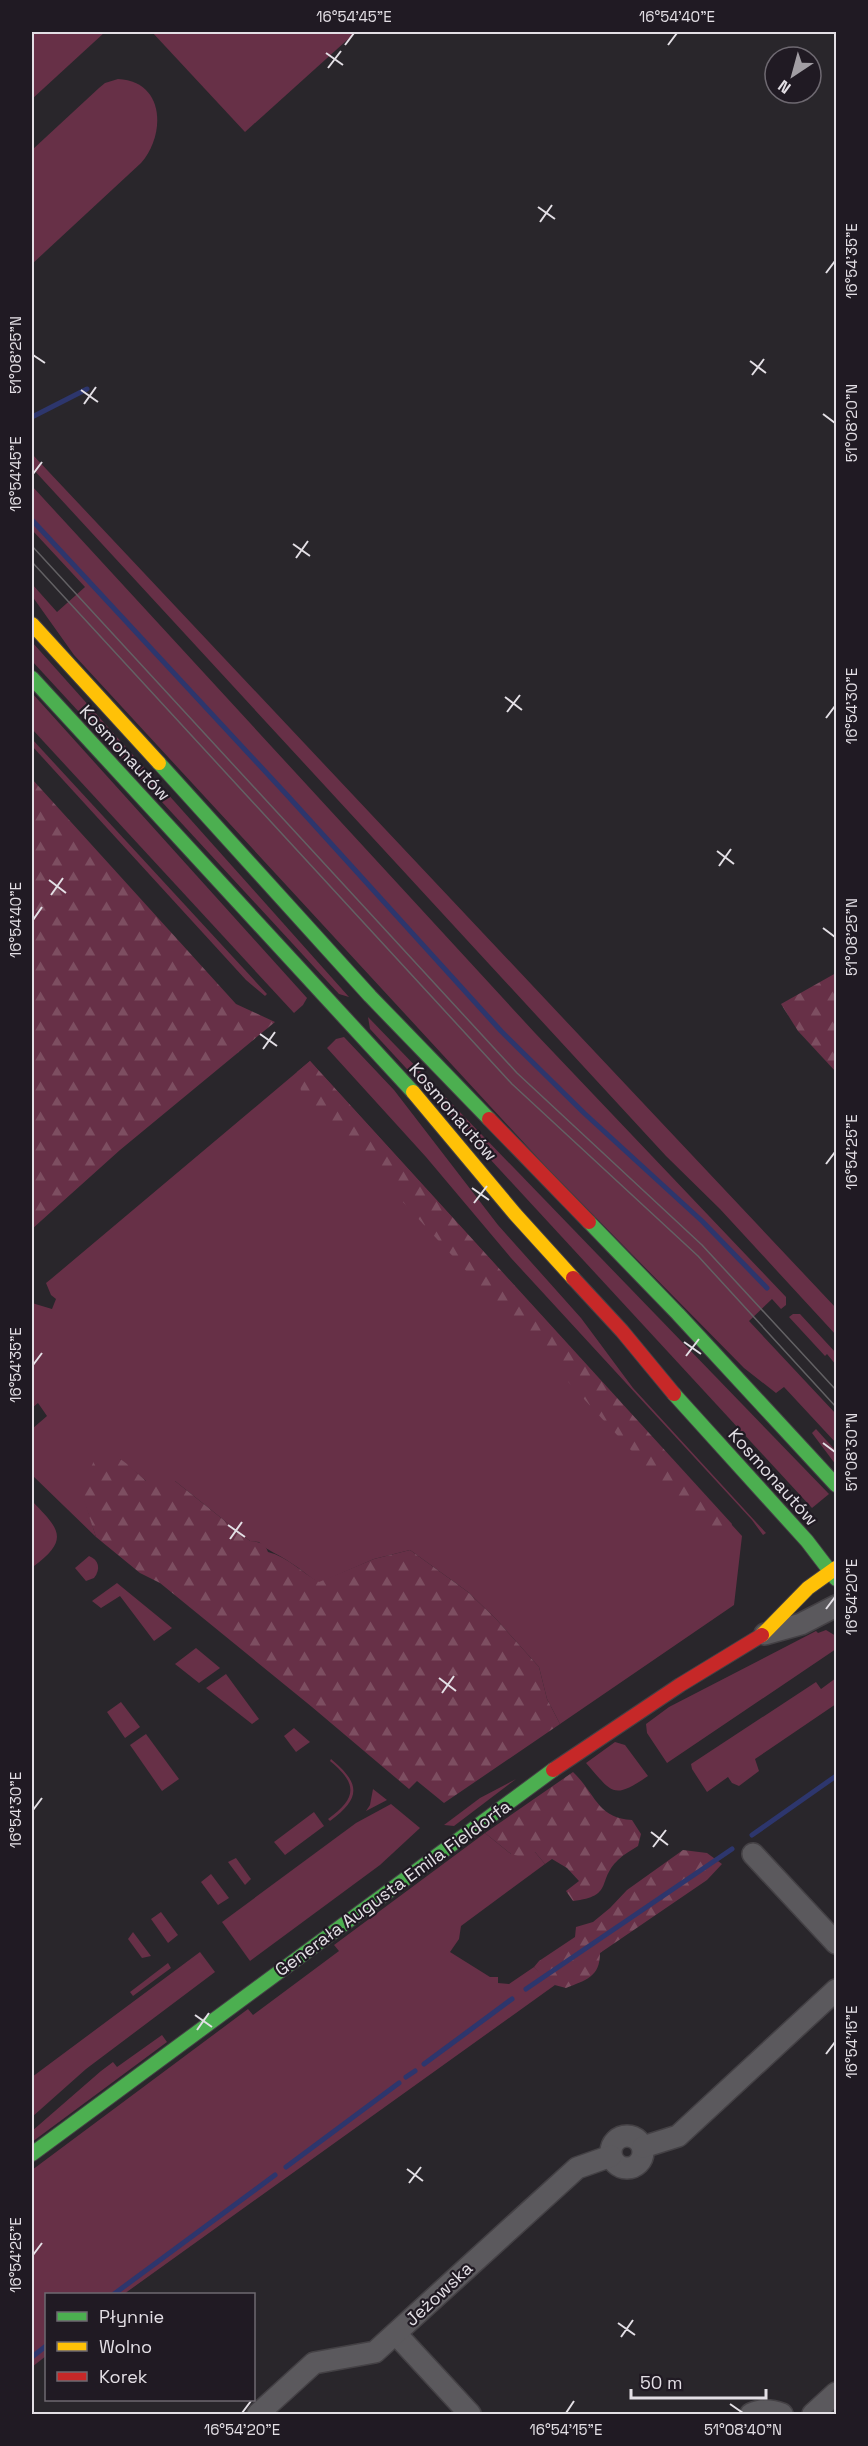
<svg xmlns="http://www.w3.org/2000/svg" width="868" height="2446" viewBox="0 0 868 2446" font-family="'Space Grotesk',sans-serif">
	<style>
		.green { fill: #673047 }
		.forest { fill: url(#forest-firs) }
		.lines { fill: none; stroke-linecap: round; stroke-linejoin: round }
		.stream { stroke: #2d366d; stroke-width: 5 }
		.street-casing { stroke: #444145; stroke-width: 24 }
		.fast-casing { stroke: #444145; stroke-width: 16 }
		.slow-casing { stroke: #444145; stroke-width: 16 }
		.jam-casing { stroke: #444145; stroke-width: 16 }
		.street { stroke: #5b595d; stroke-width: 21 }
		.fast { stroke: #4caf50; stroke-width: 14 }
		.slow { stroke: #ffc107; stroke-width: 14 }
		.jam { stroke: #c62828; stroke-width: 14 }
		.tram { stroke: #636164; stroke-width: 1.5 }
		.ticks { fill: none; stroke: #e3dfe5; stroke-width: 2 }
		.labels { text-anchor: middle; stroke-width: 4.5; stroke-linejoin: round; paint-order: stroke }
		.street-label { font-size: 18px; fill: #e3dfe5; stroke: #201a23 }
		.neatline { fill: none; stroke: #e3dfe5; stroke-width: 2 }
		.ticks-label { font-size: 15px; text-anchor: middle; fill: #e3dfe5 }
	</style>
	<defs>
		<pattern id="forest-firs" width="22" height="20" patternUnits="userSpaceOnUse" patternTransform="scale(1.5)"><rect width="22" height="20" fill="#673047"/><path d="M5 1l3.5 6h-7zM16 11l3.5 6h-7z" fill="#7d4e61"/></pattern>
	</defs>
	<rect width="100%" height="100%" fill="#29262b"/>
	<!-- green -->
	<g class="green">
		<path d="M32,32H105L32,99Z"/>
		<path d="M152,32H356L245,132Z"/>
		<path d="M118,79C165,81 166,135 141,163L32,264V150L99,88L105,83Z"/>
		<path d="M32,454L836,1308V1335L720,1209L666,1156L32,468Z"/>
		<path d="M32,486L535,1033L786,1297V1305L781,1309L772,1299L749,1321L836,1414V1443L784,1387L776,1393L744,1368L548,1169L74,655L32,596V584L57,612L85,587L32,530Z"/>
		<path d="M32,642L349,997L339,994L32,661Z"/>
		<path d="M32,693L307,998L303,1005L294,1013L32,729Z"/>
		<path d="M32,739L267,994L265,996L246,980L32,746Z"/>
		<path d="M368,1017L829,1494L812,1508L370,1029Z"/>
		<path d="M344,1037L394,1090L498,1225L581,1318L633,1388L766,1533L763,1535L752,1520L511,1258L426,1157L327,1048L336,1039Z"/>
		<path d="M310,1061L742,1536L734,1605L560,1724L547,1699L539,1667L496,1619L468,1592L410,1550L374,1559L319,1583C309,1577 301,1569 291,1563C279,1554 270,1553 259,1542L250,1541L175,1481H146L120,1459L82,1492L96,1537L32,1475V1429L47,1416L38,1403L32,1408V1303L52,1309L56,1299L51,1295L46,1283L51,1279Z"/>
		<path d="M793,1314H800L836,1353V1365L827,1354L825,1356L789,1317Z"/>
		<path d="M816,1429L836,1451V1465L812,1433Z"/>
		<path d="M32,1501C58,1528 71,1539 34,1566L32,1562Z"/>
		<path d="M89,1556C99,1560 101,1569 94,1578L86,1581L75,1568Z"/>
		<path d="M117,1583L172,1628L154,1641L120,1596L101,1608L92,1601Z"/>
		<path d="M826,1630L836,1636V1649L667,1763L647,1733L646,1724L669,1707L816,1631L818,1633Z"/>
		<path d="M196,1648L220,1668L199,1683L175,1664Z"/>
		<path d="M226,1674L259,1719L252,1724L206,1688Z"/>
		<path d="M836,1678V1704L755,1759L759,1771L739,1786L732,1783L728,1777L707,1792L692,1769L691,1764L816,1682L821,1689Z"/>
		<path d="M121,1702L140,1727L125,1738L107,1712Z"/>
		<path d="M294,1728L310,1742L296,1752L284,1736Z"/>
		<path d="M146,1734L179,1779L162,1791L130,1745Z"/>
		<path d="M615,1742L625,1745L648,1776C612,1801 612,1792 586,1763Z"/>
		<path d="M331,1759C361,1784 361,1798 330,1821L328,1819C357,1798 358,1784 330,1761Z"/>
		<path d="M516,1779L454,1826L444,1825L480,1798Z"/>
		<path d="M373,1789L387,1800L366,1811L370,1805Z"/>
		<path d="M391,1804L420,1828L380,1865L250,1961L222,1922L356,1823Z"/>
		<path d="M314,1812L324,1826L285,1855L274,1842Z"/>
		<path d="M485,1833L511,1854L535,1852L545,1864L461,1926L459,1939L450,1952L490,1977H498V1983L509,1984L534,1967L555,1985L124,2294H46V2356L32,2367V2170L248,2009L253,2015L339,1951L334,1945Z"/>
		<path d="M236,1858L251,1879L245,1885L228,1862Z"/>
		<path d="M211,1874L229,1898L218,1905L201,1882Z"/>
		<path d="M161,1912L178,1935L168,1943L151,1919Z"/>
		<path d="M133,1932L151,1956L142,1958L128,1939Z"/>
		<path d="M200,1952L215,1972L86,2069L32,2117V2077Z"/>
		<path d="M168,1963L171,1968L133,1996L130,1992Z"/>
		<path d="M162,2035L167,2042L32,2142V2131L101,2071L113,2062L117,2067Z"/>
	</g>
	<!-- forest -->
	<g class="forest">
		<path d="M32,779L236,1004L275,1022L120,1150L32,1229Z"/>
		<path d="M836,973V1072L798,1031L781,1004Z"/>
		<path d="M310,1061L732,1524L724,1538L708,1534L301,1091L297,1072Z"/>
		<path d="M98,1451C118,1452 131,1468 146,1481H175L250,1541C260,1542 265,1543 268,1552C288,1557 302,1573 319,1582L374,1559L410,1550L468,1592L496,1619L539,1667L547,1699L560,1724L444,1803L417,1781L409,1789L312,1707L160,1583L140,1573L96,1537L81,1492Z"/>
		<path d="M573,1772C596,1794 597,1818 632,1820L641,1834L638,1846C632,1850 624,1854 618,1860C596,1881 615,1896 573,1901L566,1891L579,1881L567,1868L552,1859L545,1864L535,1852L528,1859L511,1854L485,1833Z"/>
		<path d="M683,1850L707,1853L722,1864L707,1880L600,1953C600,1977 586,1980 566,1988L551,1984L534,1967L539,1961L575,1937L576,1927L593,1922L610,1908L627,1890Z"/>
	</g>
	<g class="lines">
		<!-- stream -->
		<g class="stream">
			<path d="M32,417L87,389"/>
			<path d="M32,520L287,795L501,1031L584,1113L702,1221L767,1288"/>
			<path d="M752,1835L836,1776"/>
			<path d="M526,1989L732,1849"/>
			<path d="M424,2064L512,1999"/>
			<path d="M406,2077L415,2071"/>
			<path d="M286,2167L399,2083"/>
			<path d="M114,2294L275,2175"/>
			<path d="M32,2357L46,2346"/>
		</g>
		<!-- street casing -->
		<g class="street-casing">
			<g id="street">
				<path d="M765,1634L801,1624L836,1606"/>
				<path d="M753,1854L836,1943"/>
				<circle cx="627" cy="2152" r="16"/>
				<path d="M643,2147L678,2136L836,1990"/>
				<path d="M396,2334L470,2414"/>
				<path d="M258,2414L314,2363L375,2352L577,2168L611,2156"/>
				<path d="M751,2414C762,2409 771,2410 782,2414"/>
				<path d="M813,2414L836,2393"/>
			</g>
		</g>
		<!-- fast casing -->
		<g class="fast-casing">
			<g id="fast">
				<path d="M32,678L413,1092"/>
				<path d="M159,763L370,996L489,1119"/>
				<path d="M589,1222L678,1314L836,1485"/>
				<path d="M674,1394L807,1541L836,1579"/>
				<path d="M32,2154L553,1770"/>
			</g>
		</g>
		<!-- slow casing -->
		<g class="slow-casing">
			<g id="slow">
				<path d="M32,624L159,763"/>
				<path d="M413,1092L515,1214L573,1278"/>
				<path d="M762,1635L808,1588L836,1568"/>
			</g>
		</g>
		<!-- jam casing -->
		<g class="jam-casing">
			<g id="jam">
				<path d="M489,1119L589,1222"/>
				<path d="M573,1278L622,1331L674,1394"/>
				<path d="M553,1770L680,1685L762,1635"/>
			</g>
		</g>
		<!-- street -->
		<use href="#street" class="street"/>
		<!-- fast -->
		<use href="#fast" class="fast"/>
		<!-- slow -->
		<use href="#slow" class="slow"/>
		<!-- jam -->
		<use href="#jam" class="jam"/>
		<!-- tram -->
		<g class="tram">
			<path d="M32,546L517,1073L702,1245L836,1390"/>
			<path d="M32,562L512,1084L698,1256L836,1407"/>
		</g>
	</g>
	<!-- ticks -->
	<path class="ticks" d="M345,45L354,33M668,45L677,33M326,53L343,65M328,68L341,51M538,207L555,219M540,222L552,205M826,273L835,261M33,355L45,363M750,361L766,373M752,375L764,359M81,390L98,402M84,404L96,387M823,414L835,423M33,474L42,462M293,544L310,556M296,558L308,541M505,697L522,710M507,712L520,695M826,718L835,706M717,851L734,864M719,866L731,849M49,880L66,893M51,895L63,878M33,920L42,907M823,928L835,937M260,1034L277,1046M263,1049L275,1032M826,1164L835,1152M472,1188L489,1200M474,1203L487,1186M684,1342L701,1354M686,1356L699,1339M33,1365L42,1353M823,1443L835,1452M228,1525L245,1537M230,1539L242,1522M826,1609L835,1597M439,1678L456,1691M442,1693L454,1676M33,1810L42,1798M651,1832L668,1845M653,1847L666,1830M195,2015L212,2027M197,2030L209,2013M826,2054L835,2042M407,2169L423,2181M409,2183L421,2167M33,2255L42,2243M618,2323L635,2335M621,2337L633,2320M730,2404L743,2413M242,2413L251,2401M566,2413L574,2401"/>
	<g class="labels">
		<!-- street labels -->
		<g class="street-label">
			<text transform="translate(125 753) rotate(47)" y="6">Kosmonautów</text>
			<text transform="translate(453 1112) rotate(49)" y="6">Kosmonautów</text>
			<text transform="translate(773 1477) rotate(48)" y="6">Kosmonautów</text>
			<text transform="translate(393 1888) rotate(-36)" y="6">Generała Augusta Emila Fieldorfa</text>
			<text transform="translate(439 2294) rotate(-43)" y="6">Jeżowska</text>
		</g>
	</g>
	<!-- border -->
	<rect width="868" height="2446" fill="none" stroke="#201a23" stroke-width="66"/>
	<!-- legend -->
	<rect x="45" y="2293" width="210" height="108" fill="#201a23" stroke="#6e6971" stroke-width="1.5"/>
	<rect x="57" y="2312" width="30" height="9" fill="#4caf50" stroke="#6e6971" stroke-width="1.5"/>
	<text x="99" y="2323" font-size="18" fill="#e3dfe5">Płynnie</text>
	<rect x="57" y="2342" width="30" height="9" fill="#ffc107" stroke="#6e6971" stroke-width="1.5"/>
	<text x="99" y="2353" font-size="18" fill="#e3dfe5">Wolno</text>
	<rect x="57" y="2372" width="30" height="9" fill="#c62828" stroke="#6e6971" stroke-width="1.5"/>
	<text x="99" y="2383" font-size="18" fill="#e3dfe5">Korek</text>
	<!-- north arrow -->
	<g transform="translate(793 75) rotate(216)"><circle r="28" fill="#201a23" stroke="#6e6971" stroke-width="1.5"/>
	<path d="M0-4.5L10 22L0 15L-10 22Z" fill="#a29ea4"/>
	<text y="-9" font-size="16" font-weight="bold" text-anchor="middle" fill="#e3dfe5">N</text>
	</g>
	<!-- scale -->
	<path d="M631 2389v9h135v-9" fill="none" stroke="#e3dfe5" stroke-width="3"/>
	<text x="640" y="2389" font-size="18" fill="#e3dfe5" stroke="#201a23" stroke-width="4.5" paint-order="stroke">50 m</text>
	<rect x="33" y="33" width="802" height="2380" class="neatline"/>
	<g class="ticks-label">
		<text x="354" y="22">16°54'45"E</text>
		<text x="677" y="22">16°54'40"E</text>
		<text transform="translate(852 261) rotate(-90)" y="5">16°54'35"E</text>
		<text transform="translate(16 355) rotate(-90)" y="5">51°08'25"N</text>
		<text transform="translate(852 423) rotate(-90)" y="5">51°08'20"N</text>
		<text transform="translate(16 474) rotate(-90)" y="5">16°54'45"E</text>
		<text transform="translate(852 706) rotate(-90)" y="5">16°54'30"E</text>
		<text transform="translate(16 920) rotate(-90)" y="5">16°54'40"E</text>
		<text transform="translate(852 937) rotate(-90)" y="5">51°08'25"N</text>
		<text transform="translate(852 1152) rotate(-90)" y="5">16°54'25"E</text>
		<text transform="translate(16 1365) rotate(-90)" y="5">16°54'35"E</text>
		<text transform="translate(852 1452) rotate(-90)" y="5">51°08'30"N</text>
		<text transform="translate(852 1597) rotate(-90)" y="5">16°54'20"E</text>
		<text transform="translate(16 1810) rotate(-90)" y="5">16°54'30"E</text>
		<text transform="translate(852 2042) rotate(-90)" y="5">16°54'15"E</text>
		<text transform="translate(16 2255) rotate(-90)" y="5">16°54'25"E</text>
		<text x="242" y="2435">16°54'20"E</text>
		<text x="566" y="2435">16°54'15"E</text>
		<text x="743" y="2435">51°08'40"N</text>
	</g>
</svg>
